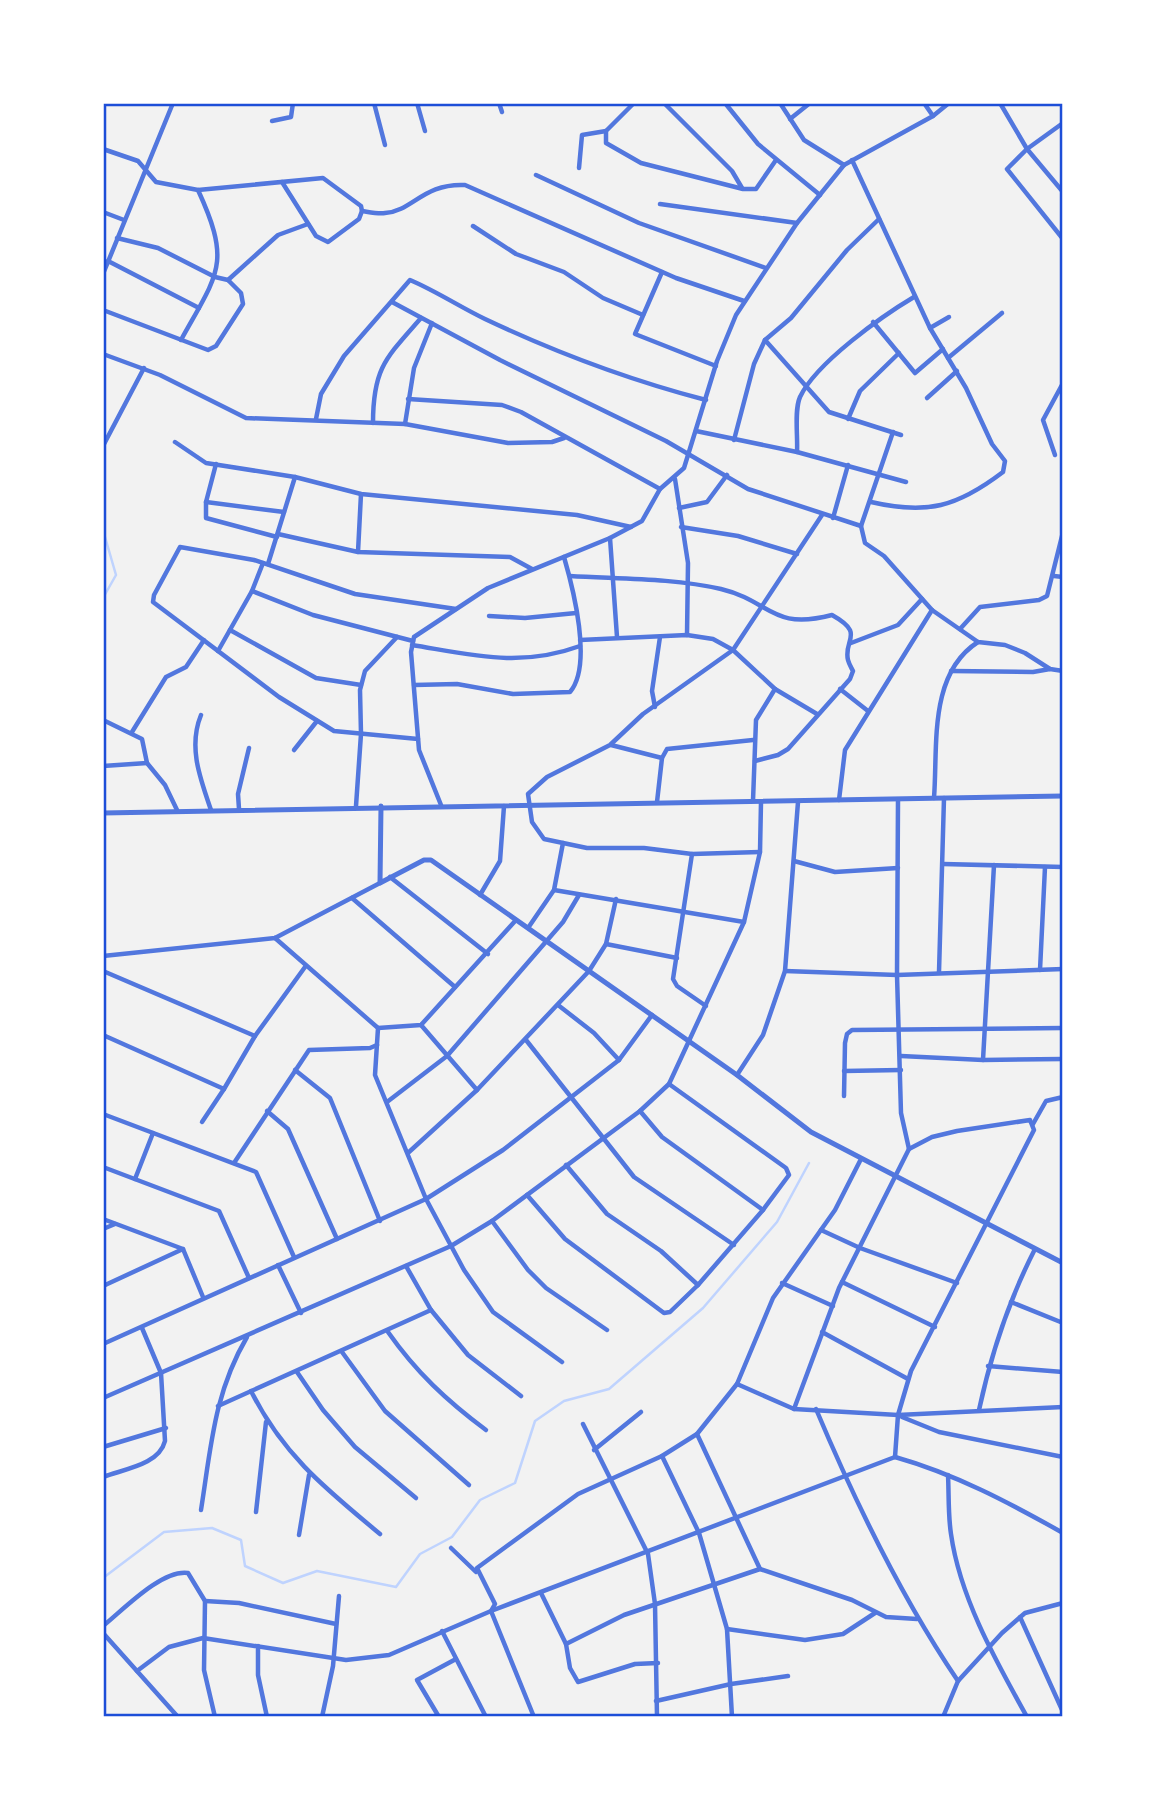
<svg xmlns="http://www.w3.org/2000/svg" width="1166" height="1820" viewBox="0 0 1166 1820" font-family="'Source Sans 3',sans-serif">
	<style>
		.lines { fill: none; stroke-linecap: round; stroke-linejoin: round }
		.stream { stroke: #bfd3fe; stroke-width: 2.5 }
		.minor { stroke: #5277de; stroke-width: 4.5 }
		.tertiary { stroke: #5277de; stroke-width: 5 }
		.neatline { fill: none; stroke: #1d4ed8; stroke-width: 2.5 }
	</style>
	<rect width="100%" height="100%" fill="#f2f2f2"/>
	<g class="lines">
		<!-- stream -->
		<g class="stream">
			<path d="M103,530L116,575L103,598"/>
			<path d="M103,1578L164,1532L212,1528L241,1540L245,1566L283,1583L317,1571L396,1587L420,1554L452,1537L480,1500L515,1483L535,1421L564,1401L609,1389L703,1308L777,1222L809,1163"/>
		</g>
		<!-- minor -->
		<g class="minor">
			<path d="M374,103L385,145"/>
			<path d="M417,103L425,131"/>
			<path d="M499,103L502,112"/>
			<path d="M634,103L606,131V143L641,163L743,189H756L776,160"/>
			<path d="M664,103L732,171L742,188"/>
			<path d="M725,103L758,144L820,195"/>
			<path d="M780,103L804,140L844,165"/>
			<path d="M924,103L933,116"/>
			<path d="M1000,103L1027,149L1063,192"/>
			<path d="M790,119L810,103"/>
			<path d="M272,121L291,117L293,103"/>
			<path d="M1063,123L1027,149L1007,169L1063,239"/>
			<path d="M103,149L138,161L156,182L198,190L323,178L361,206L362,211C369,212 378,214 385,213C413,211 423,183 465,185L676,278L744,301"/>
			<path d="M852,160L930,328L966,388L992,444L1005,461L1003,472C957,507 927,515 871,502"/>
			<path d="M579,168L582,135L606,131"/>
			<path d="M536,175L639,223L766,268"/>
			<path d="M282,182L316,236L328,242L359,219L362,211"/>
			<path d="M660,204L797,223"/>
			<path d="M103,212L124,220"/>
			<path d="M473,226L516,254L564,272L603,298L643,315"/>
			<path d="M108,261L199,308"/>
			<path d="M662,272L635,334L716,366"/>
			<path d="M103,274L173,103"/>
			<path d="M228,280L278,235L308,224"/>
			<path d="M392,302L500,360L666,441L748,489L861,526"/>
			<path d="M103,310L208,350L216,346L243,304L241,293L228,280L215,277L158,248L117,238"/>
			<path d="M873,322L915,373L943,349"/>
			<path d="M930,328L949,317"/>
			<path d="M181,340C218,273 232,264 198,190"/>
			<path d="M765,340L829,412L901,435"/>
			<path d="M103,354L160,375L246,418L405,424L508,443L552,442L564,438"/>
			<path d="M948,358L1002,313"/>
			<path d="M927,398L957,371"/>
			<path d="M408,399L502,405L521,412L660,489"/>
			<path d="M316,419L321,394L344,356L410,280C436,291 460,307 485,319C557,353 629,380 706,400"/>
			<path d="M848,419L860,391L899,353"/>
			<path d="M373,423C373,368 386,358 421,318"/>
			<path d="M405,424L414,368L432,323"/>
			<path d="M696,431L797,452L906,482"/>
			<path d="M893,432L861,526L865,543L884,556L932,610L978,642L1005,645L1025,653L1050,669L1063,671"/>
			<path d="M734,440L754,364L765,340L791,318L847,250L879,219"/>
			<path d="M175,442L206,463L295,477L361,494L577,515L631,527"/>
			<path d="M103,446L144,368"/>
			<path d="M797,452C798,436 794,411 800,397C816,363 882,316 914,297"/>
			<path d="M1055,455L1043,420L1063,383"/>
			<path d="M216,464L206,502V518L277,537"/>
			<path d="M675,479L688,563L687,635"/>
			<path d="M206,502L284,512"/>
			<path d="M679,508L707,502L727,475"/>
			<path d="M833,518L848,465"/>
			<path d="M681,527L738,536L797,554"/>
			<path d="M278,534L358,552L510,557L532,569"/>
			<path d="M610,538L617,637"/>
			<path d="M358,552L361,494"/>
			<path d="M268,564L295,477"/>
			<path d="M570,576C619,579 673,578 721,589C771,601 771,631 832,615C866,634 843,639 848,660C849,664 851,667 853,671L850,679L788,749L778,755L755,761"/>
			<path d="M1054,576L1063,577"/>
			<path d="M252,591L313,615L413,641"/>
			<path d="M489,616L525,618L576,613"/>
			<path d="M960,629L980,607L1039,600L1047,596L1063,532"/>
			<path d="M230,630L316,678L361,685"/>
			<path d="M580,640L687,635L713,639L733,650L775,689L817,714"/>
			<path d="M851,643L898,625L922,599"/>
			<path d="M412,645C473,655 520,668 580,646"/>
			<path d="M218,651L252,591L263,563"/>
			<path d="M951,671L1033,672L1050,669"/>
			<path d="M414,685L457,684L513,694L570,692C593,665 573,588 564,557"/>
			<path d="M840,689L868,711"/>
			<path d="M655,707L652,691L660,637"/>
			<path d="M201,715C188,747 200,778 211,810"/>
			<path d="M103,720L142,739L147,763L165,785L177,810"/>
			<path d="M132,732L166,677L186,667L204,640"/>
			<path d="M418,739L334,731L279,697L153,602L154,595L180,547L254,560L355,594L456,609"/>
			<path d="M611,745L662,758"/>
			<path d="M294,750L317,721"/>
			<path d="M103,766L147,763"/>
			<path d="M934,798C938,746 928,674 978,642"/>
			<path d="M839,800L845,750L932,610"/>
			<path d="M898,800L897,975L901,1113L909,1149"/>
			<path d="M753,801L756,720L775,689"/>
			<path d="M657,802L662,758L667,749L753,740"/>
			<path d="M441,805L419,750L411,652L414,637L488,588L610,538L642,521L660,489L684,468L717,361L736,315L797,223L844,165L933,116L949,103"/>
			<path d="M356,806L361,734L360,690L365,671L397,637"/>
			<path d="M239,809L238,794L249,748"/>
			<path d="M760,852L692,854L644,848H587L544,839L532,822L528,794L547,777L610,745L643,714L733,650L822,515"/>
			<path d="M692,854L673,979L677,986L706,1006"/>
			<path d="M794,861L835,872L898,868"/>
			<path d="M943,864L1063,867"/>
			<path d="M390,877L488,954"/>
			<path d="M554,890L744,922"/>
			<path d="M480,895L500,861L504,806"/>
			<path d="M352,898L455,987"/>
			<path d="M528,928L554,890L563,843"/>
			<path d="M275,938L378,1028L375,1075L426,1199L464,1270L493,1312L562,1362"/>
			<path d="M606,944L677,958"/>
			<path d="M103,956L275,938L380,883"/>
			<path d="M1040,970L1045,867"/>
			<path d="M103,971L255,1036"/>
			<path d="M785,971L897,975L1063,969"/>
			<path d="M939,972L944,798"/>
			<path d="M558,1005L594,1033L619,1060"/>
			<path d="M421,1025L477,1090"/>
			<path d="M378,1028L421,1025L516,920"/>
			<path d="M103,1035L224,1089L255,1036L305,967"/>
			<path d="M526,1040L634,1177L734,1245"/>
			<path d="M901,1056L983,1060L1063,1059"/>
			<path d="M983,1060L994,865"/>
			<path d="M295,1070L330,1098L380,1221"/>
			<path d="M844,1071L901,1070"/>
			<path d="M737,1075L763,1035L785,971L798,802"/>
			<path d="M669,1084L786,1168L789,1175L763,1210L698,1285"/>
			<path d="M844,1096L845,1043L847,1034L852,1030L1063,1028"/>
			<path d="M387,1102L447,1056L563,922L579,895"/>
			<path d="M267,1111L288,1129L337,1239"/>
			<path d="M640,1111L662,1137L763,1210"/>
			<path d="M103,1114L256,1172L294,1257"/>
			<path d="M202,1122L224,1089"/>
			<path d="M1033,1124L1046,1101L1063,1097"/>
			<path d="M409,1152L477,1090L589,971L606,944L616,899"/>
			<path d="M234,1163L309,1050L370,1048L377,1045"/>
			<path d="M103,1167L219,1211L249,1278"/>
			<path d="M135,1179L153,1133"/>
			<path d="M527,1195L565,1239L664,1313L670,1312L698,1285L661,1251L607,1214L566,1165"/>
			<path d="M103,1219L183,1249L203,1297"/>
			<path d="M492,1221L528,1270L546,1288L607,1330"/>
			<path d="M103,1229L115,1224"/>
			<path d="M821,1230L860,1248L957,1283"/>
			<path d="M278,1265L301,1313"/>
			<path d="M406,1266L431,1310L468,1355L521,1396"/>
			<path d="M842,1282L935,1327"/>
			<path d="M782,1283L833,1306"/>
			<path d="M103,1286L183,1249"/>
			<path d="M1011,1302L1063,1323"/>
			<path d="M388,1332C416,1372 447,1401 486,1430"/>
			<path d="M822,1332L908,1379"/>
			<path d="M103,1344L426,1199L503,1150L619,1060L652,1015"/>
			<path d="M342,1352L385,1411L469,1485"/>
			<path d="M988,1366L1063,1372"/>
			<path d="M297,1372L323,1410L355,1447L416,1498"/>
			<path d="M737,1384L794,1409L898,1415L1063,1407"/>
			<path d="M251,1391C283,1455 326,1489 380,1534"/>
			<path d="M103,1398L451,1246L492,1221L640,1111L669,1084L744,922L760,852L761,802"/>
			<path d="M218,1406L431,1310"/>
			<path d="M794,1409L839,1288L909,1149L932,1137L957,1131L1030,1120L1034,1130L911,1371L898,1415L895,1457"/>
			<path d="M816,1409C856,1504 901,1597 958,1681"/>
			<path d="M979,1410C991,1354 1009,1300 1035,1249"/>
			<path d="M902,1417L939,1432L1063,1457"/>
			<path d="M583,1424L648,1554L655,1604L657,1717"/>
			<path d="M697,1434L760,1569"/>
			<path d="M103,1447L166,1428"/>
			<path d="M594,1450L641,1412"/>
			<path d="M662,1456L699,1533L727,1629L732,1717"/>
			<path d="M895,1457C955,1474 1008,1502 1063,1533"/>
			<path d="M948,1475C949,1494 948,1515 951,1534C960,1598 996,1661 1027,1717"/>
			<path d="M103,1477C124,1469 159,1465 165,1441L161,1373L142,1328"/>
			<path d="M201,1510C211,1447 214,1393 247,1337"/>
			<path d="M256,1512L266,1422"/>
			<path d="M299,1535L309,1475"/>
			<path d="M451,1548L476,1572"/>
			<path d="M541,1593L566,1644L570,1668L578,1682L635,1664L658,1663"/>
			<path d="M205,1601L239,1603L336,1624"/>
			<path d="M1020,1617L1063,1712"/>
			<path d="M103,1626C123,1610 162,1569 188,1573L205,1601L204,1670L215,1717"/>
			<path d="M727,1629L805,1640L843,1634L875,1613"/>
			<path d="M442,1631L486,1717"/>
			<path d="M103,1633L178,1717"/>
			<path d="M566,1644L624,1615L760,1569L852,1600L886,1617L917,1619"/>
			<path d="M258,1646V1675L267,1717"/>
			<path d="M137,1671L169,1647L203,1638L346,1660L389,1655L491,1611L895,1457"/>
			<path d="M656,1701L731,1684L788,1676"/>
			<path d="M103,1714L106,1717"/>
			<path d="M322,1717L333,1666L339,1596"/>
			<path d="M439,1717L417,1680L456,1659"/>
			<path d="M534,1717L491,1611L495,1604L477,1568L578,1494L662,1456L697,1434L737,1384L773,1298L835,1210L861,1159"/>
			<path d="M943,1717L958,1681L1002,1633L1025,1613L1063,1603"/>
		</g>
		<!-- tertiary -->
		<g class="tertiary">
			<path d="M381,806L380,883L424,860H431L737,1075L811,1132L1063,1263"/>
			<path d="M103,813L1063,796"/>
		</g>
	</g>
	<!-- border -->
	<rect width="1166" height="1820" fill="none" stroke="#ffffff" stroke-width="210"/>
	<rect x="105" y="105" width="956" height="1610" class="neatline"/>
</svg>
